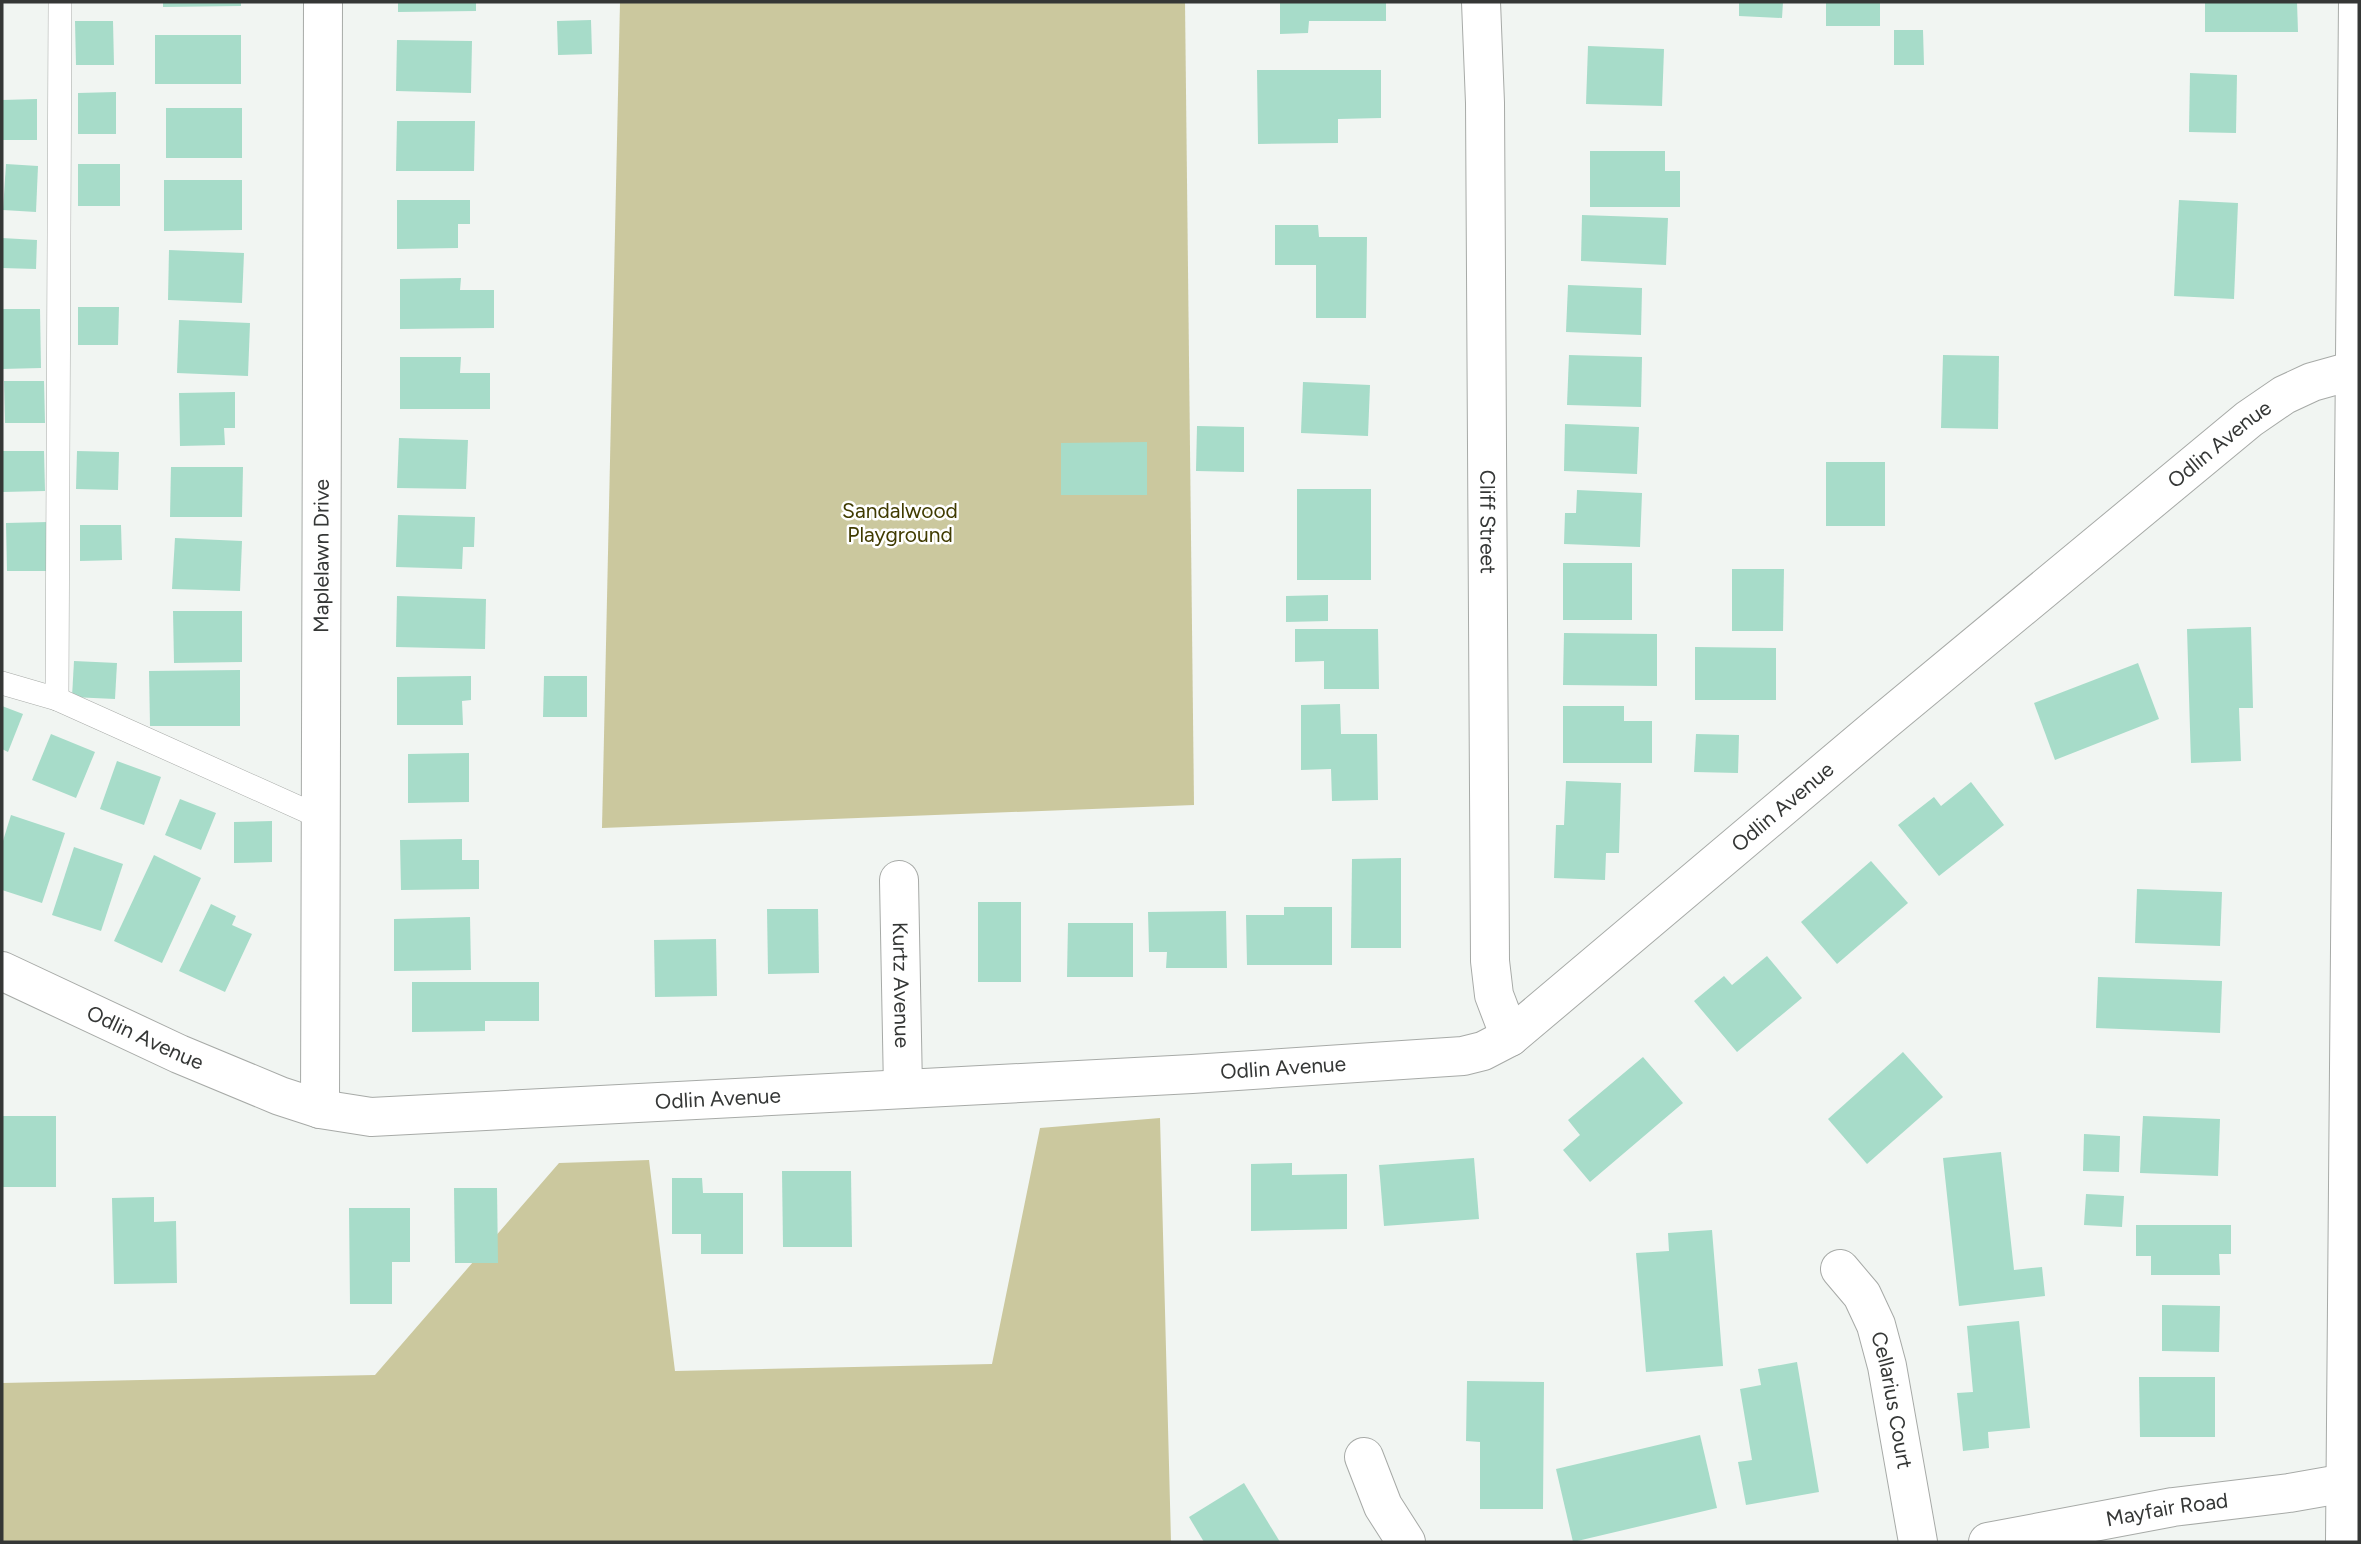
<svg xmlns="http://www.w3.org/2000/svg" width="2361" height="1544" viewBox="0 0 2361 1544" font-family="Figtree,sans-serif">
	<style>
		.green { fill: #cbc89e }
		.building { fill: #a7dcc9 }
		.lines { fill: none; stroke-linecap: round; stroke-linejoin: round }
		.lane-casing { stroke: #a7aaa7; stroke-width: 24 }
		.street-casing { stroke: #a7aaa7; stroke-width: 40 }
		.secondary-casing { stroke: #a7aaa7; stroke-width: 40 }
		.lane { stroke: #fff; stroke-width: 23 }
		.street { stroke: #fff; stroke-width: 38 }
		.secondary { stroke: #fff; stroke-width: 38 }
		.labels { text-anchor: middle; stroke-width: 5; stroke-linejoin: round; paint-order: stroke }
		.street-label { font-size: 21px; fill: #353736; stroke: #fff }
		.park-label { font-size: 21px; fill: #403b01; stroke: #fff }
	</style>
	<rect width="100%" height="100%" fill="#f1f5f2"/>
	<!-- green -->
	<g class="green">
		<path d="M620,2H1185L1194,805L602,828Z"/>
		<path d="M1160,1118L1171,1542H2V1383L375,1375L559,1163L649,1160L675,1371L992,1364L1040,1128Z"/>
	</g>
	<!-- building -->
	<g class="building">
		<path d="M163,2H241V6L163,7Z"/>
		<path d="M398,2H476V11L398,12Z"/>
		<path d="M1280,2H1386V21H1309L1308,33L1280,34Z"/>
		<path d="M1739,2H1783L1782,18L1739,16Z"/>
		<rect x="1826" y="2" width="54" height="24"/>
		<path d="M2205,2H2297L2298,32H2205Z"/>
		<path d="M591,20L592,54L558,55L557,21Z"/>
		<path d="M75,21H113L114,65H76Z"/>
		<path d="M1894,30H1923L1924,65H1894Z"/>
		<rect x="155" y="35" width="86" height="49"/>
		<path d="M397,40L472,41L471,93L396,91Z"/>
		<path d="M1588,46L1664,49L1662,106L1586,104Z"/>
		<path d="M1257,70H1381V118L1338,119V143L1258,144Z"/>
		<path d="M2190,73L2237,75L2236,133L2189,132Z"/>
		<path d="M116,92V134H78V93Z"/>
		<path d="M37,99V140H2V100Z"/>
		<rect x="166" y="108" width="76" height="50"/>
		<path d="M397,121H475L474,171H396Z"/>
		<path d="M1590,151H1665V171H1680V207H1590Z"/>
		<path d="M6,164L38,166L36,212L3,210Z"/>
		<rect x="78" y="164" width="42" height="42"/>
		<path d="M164,180H242V230L164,231Z"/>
		<path d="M397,200H470V224H458V248L397,249Z"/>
		<path d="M2179,200L2238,203L2234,299L2174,296Z"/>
		<path d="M1582,215L1668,218L1666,265L1581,261Z"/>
		<path d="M1275,225H1318L1319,237H1367L1366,318H1316V265H1275Z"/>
		<path d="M2,238L37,240L36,269L2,268Z"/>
		<path d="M169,250L244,253L242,303L168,300Z"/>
		<path d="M461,278L460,290H494V328L400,329V279Z"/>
		<path d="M1568,285L1642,288L1641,335L1566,332Z"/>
		<path d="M78,307H119L118,345H78Z"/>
		<path d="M2,309H40L41,368L2,369Z"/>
		<path d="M179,320L250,323L248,376L177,373Z"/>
		<path d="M1569,355L1642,357L1641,407L1567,405Z"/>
		<path d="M1943,355L1999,356L1998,429L1941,428Z"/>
		<path d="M400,357H461L460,373H490V409H400Z"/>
		<path d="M4,381H44L45,423H5Z"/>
		<path d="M1303,382L1370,385L1368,436L1301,433Z"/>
		<path d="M235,392V428H224L225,445L180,446L179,393Z"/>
		<path d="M1565,424L1639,427L1637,474L1564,471Z"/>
		<path d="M1197,426L1244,427V472L1196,471Z"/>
		<path d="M399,438L468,440L466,489L397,488Z"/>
		<path d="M1147,442V495H1061V443Z"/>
		<path d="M3,451H44L45,491L3,492Z"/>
		<path d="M77,451L119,452L118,490L76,489Z"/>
		<rect x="1826" y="462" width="59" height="64"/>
		<path d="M171,467H243L242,517H170Z"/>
		<rect x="1297" y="489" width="74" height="91"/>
		<path d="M1577,490L1642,493L1640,547L1564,544L1565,513H1576Z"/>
		<path d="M398,515L475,517L474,547H463L462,569L396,567Z"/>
		<path d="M48,522L49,571H7L6,523Z"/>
		<path d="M80,525H121L122,560L80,561Z"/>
		<path d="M175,538L242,541L240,591L172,589Z"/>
		<rect x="1563" y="563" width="69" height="57"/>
		<path d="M1732,569H1784L1783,631H1732Z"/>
		<path d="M1328,595V621L1286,622V596Z"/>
		<path d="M397,596L486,599L485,649L396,647Z"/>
		<path d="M173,611H242V662L174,663Z"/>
		<path d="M2251,627L2253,708H2239L2241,761L2191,763L2187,629Z"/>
		<path d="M1295,629H1378L1379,689H1324V661L1295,662Z"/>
		<path d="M1564,633L1657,634V686L1563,685Z"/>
		<path d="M1695,647L1776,648V700H1695Z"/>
		<path d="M74,661L117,663L115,699L72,697Z"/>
		<path d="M2138,663L2159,719L2055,760L2034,703Z"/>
		<path d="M240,670V726H150L149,671Z"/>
		<path d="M471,676V700L462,701L463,725H397V677Z"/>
		<path d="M544,676H587V717H543Z"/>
		<path d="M1340,704L1341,734H1377L1378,800L1332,801L1331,769L1301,770V705Z"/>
		<path d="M2,706L23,714L8,752L2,749Z"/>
		<path d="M1563,706H1624V721H1652V763H1563Z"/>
		<path d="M51,734L95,752L76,798L32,780Z"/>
		<path d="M1696,734L1739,735L1738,773L1694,772Z"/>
		<path d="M469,753V802L408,803V754Z"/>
		<path d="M117,761L161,777L144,825L100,809Z"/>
		<path d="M1566,781L1621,783L1619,853H1606L1605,880L1554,878L1556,825H1564Z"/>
		<path d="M1971,782L2004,825L1939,876L1898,825L1934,797L1941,806Z"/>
		<path d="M180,799L216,813L201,850L165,835Z"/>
		<path d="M11,815L65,833L42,903L2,890V844Z"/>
		<path d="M272,821V862L234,863V822Z"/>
		<path d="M462,839V860H479V889L401,890L400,840Z"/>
		<path d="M74,847L123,864L101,931L52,915Z"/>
		<path d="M154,855L201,878L162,963L114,941Z"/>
		<path d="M1401,858V948H1351L1352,859Z"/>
		<path d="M1871,861L1908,903L1837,964L1801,922Z"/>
		<path d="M2137,889L2222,892L2220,946L2135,943Z"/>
		<rect x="978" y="902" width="43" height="80"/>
		<path d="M211,904L236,916L232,925L252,934L225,992L179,971Z"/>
		<path d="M1284,907H1332V965H1247L1246,915H1284Z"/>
		<path d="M767,909H818L819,973L768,974Z"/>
		<path d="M1226,911L1227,968H1166L1167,952H1149L1148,912Z"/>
		<path d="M470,917L471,970L394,971V919Z"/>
		<path d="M1068,923H1133V977H1067Z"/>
		<path d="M716,939L717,996L655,997L654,940Z"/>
		<path d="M1767,956L1802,998L1737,1052L1694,1001L1724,976L1732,985Z"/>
		<path d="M2098,977L2222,981L2220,1033L2096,1028Z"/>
		<path d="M412,982H539V1021H485V1031L412,1032Z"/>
		<path d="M1903,1052L1943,1097L1867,1164L1828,1119Z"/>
		<path d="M1643,1057L1683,1103L1590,1182L1563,1150L1580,1135L1568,1120Z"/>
		<rect x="2" y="1116" width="54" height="71"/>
		<path d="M2143,1116L2220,1119L2218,1176L2140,1173Z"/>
		<path d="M2084,1134L2120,1136L2119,1172L2083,1171Z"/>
		<path d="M2001,1152L2014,1270L2042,1267L2045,1296L1959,1306L1943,1158Z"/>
		<path d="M1474,1158L1479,1219L1384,1226L1379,1165Z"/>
		<path d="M1292,1163V1175L1347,1174V1229L1251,1231V1164Z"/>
		<path d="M782,1171H851L852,1247H783Z"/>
		<path d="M672,1178H702L703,1193H743V1254H701V1234H672Z"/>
		<path d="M454,1188H497L498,1263H455Z"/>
		<path d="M2086,1194L2124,1196L2122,1227L2084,1225Z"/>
		<path d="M154,1197V1222L176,1221L177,1283L114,1284L112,1198Z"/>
		<path d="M349,1208H410V1262H392V1304H350Z"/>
		<path d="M2136,1225H2231V1254H2219L2220,1275H2151V1256H2136Z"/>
		<path d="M1712,1230L1723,1366L1646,1372L1636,1253L1669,1251L1668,1233Z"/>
		<path d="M2162,1305L2220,1306L2219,1352L2162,1351Z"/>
		<path d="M2019,1321L2030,1428L1988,1432L1989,1448L1963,1451L1957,1393L1973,1392L1967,1326Z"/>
		<path d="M1797,1362L1819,1492L1746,1505L1738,1462L1752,1460L1740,1389L1761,1385L1758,1369Z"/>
		<path d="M2139,1377H2215V1437H2140Z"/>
		<path d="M1467,1381L1544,1382L1543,1509H1480V1442L1466,1441Z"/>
		<path d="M1700,1435L1717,1508L1573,1542L1556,1469Z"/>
		<path d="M1244,1483L1280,1542H1204L1189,1517Z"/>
	</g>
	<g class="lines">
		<!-- lane casing -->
		<g class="lane-casing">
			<g id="lane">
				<path d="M2,683L57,699L322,818"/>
				<path d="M57,699L60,2"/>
			</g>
		</g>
		<!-- street casing -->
		<g class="street-casing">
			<g id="street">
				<path id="s1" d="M1481,2L1485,103L1490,961L1494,995L1510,1037"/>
				<path id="s2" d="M899,880L903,1089"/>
				<path id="s3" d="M2,971L179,1054L280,1096L320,1109L371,1117L1192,1074L1463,1056L1483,1051L1510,1037L1882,723L2249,419L2284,395L2312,382L2355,370"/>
				<path id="s4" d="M320,1109L323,2"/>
				<path id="s5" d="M1840,1269L1862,1295L1876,1325L1887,1366L1918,1542"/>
				<path d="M1364,1457L1383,1506L1406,1542"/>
				<path id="s6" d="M1988,1542L2173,1507L2289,1493L2346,1483"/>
			</g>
		</g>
		<!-- secondary casing -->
		<g class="secondary-casing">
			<path id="secondary" d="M2345,1542L2358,2"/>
		</g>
		<!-- lane -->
		<use href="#lane" class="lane"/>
		<!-- street -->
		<use href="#street" class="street"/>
		<!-- secondary -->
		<use href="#secondary" class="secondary"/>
	</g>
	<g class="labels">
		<!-- street labels -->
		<g class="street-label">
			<text dy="7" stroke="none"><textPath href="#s3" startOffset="2468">Odlin Avenue</textPath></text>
			<text dy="7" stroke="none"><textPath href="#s1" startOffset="520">Cliff Street</textPath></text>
			<text dy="7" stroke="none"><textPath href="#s4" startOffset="553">Maplelawn Drive</textPath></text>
			<text dy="7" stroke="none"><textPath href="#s3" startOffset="1900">Odlin Avenue</textPath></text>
			<text dy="7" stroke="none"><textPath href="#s2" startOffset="105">Kurtz Avenue</textPath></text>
			<text dy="7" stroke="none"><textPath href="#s3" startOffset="158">Odlin Avenue</textPath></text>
			<text dy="7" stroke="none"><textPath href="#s3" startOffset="1312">Odlin Avenue</textPath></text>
			<text dy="7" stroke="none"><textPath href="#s3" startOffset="746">Odlin Avenue</textPath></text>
			<text dy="7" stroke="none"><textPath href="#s5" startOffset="144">Cellarius Court</textPath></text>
			<text dy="7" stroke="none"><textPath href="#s6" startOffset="182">Mayfair Road</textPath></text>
		</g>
		<!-- park labels -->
		<g class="park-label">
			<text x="900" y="518">Sandalwood<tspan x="900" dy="24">Playground</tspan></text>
		</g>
	</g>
	<!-- border -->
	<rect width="2361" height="1544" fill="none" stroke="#353736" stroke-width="7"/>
</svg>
